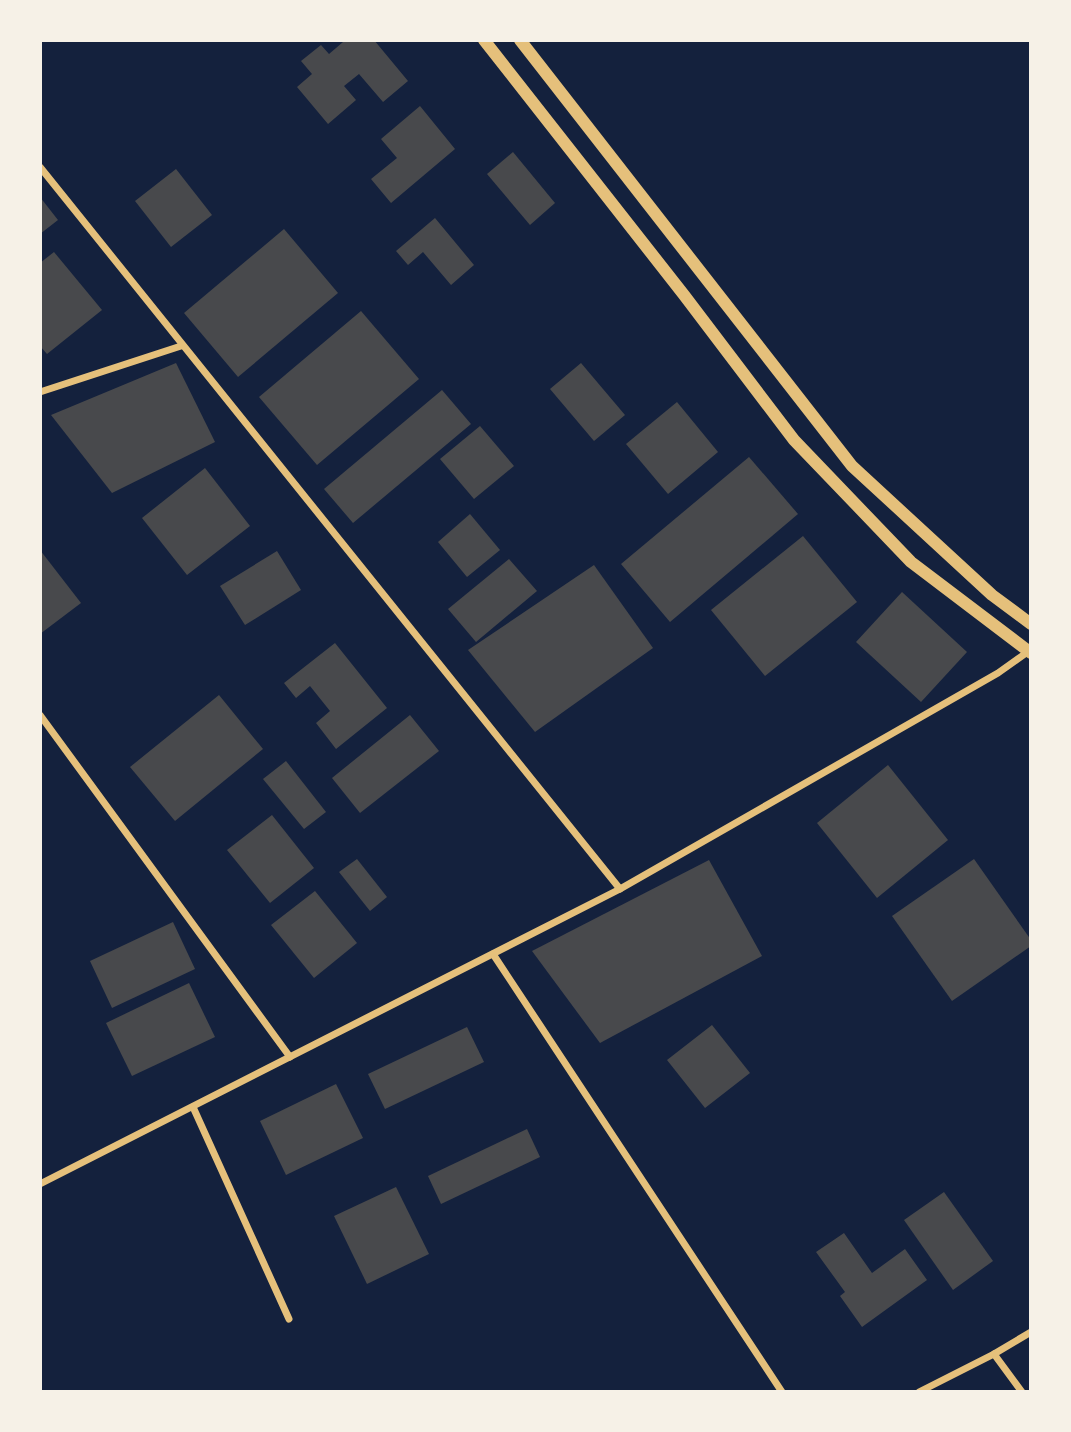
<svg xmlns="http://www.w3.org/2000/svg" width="1071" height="1432" viewBox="0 0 1071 1432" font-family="'Asap Condensed',sans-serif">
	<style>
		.building { fill: #48494c }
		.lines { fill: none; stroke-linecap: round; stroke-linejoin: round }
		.minor { stroke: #e5c07b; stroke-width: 7 }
		.tertiary { stroke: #e5c07b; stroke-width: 12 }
	</style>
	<rect width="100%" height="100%" fill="#14213d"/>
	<!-- building -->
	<g class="building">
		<path d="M342,40H374L408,81L383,102L359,74L344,86L356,100L328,124L297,87L312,74L301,61L321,45L329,54L343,42Z"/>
		<path d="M420,106L455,149L391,203L371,179L397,158L381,139Z"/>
		<path d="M513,152L555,203L530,225L487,174Z"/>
		<path d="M176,169L212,215L171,247L135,201Z"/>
		<path d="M40,197L58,220L40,234Z"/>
		<path d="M435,218L474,265L451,285L423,252L408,265L396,251Z"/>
		<path d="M284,229L338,293L238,377L184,313Z"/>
		<path d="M54,252L102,310L47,354L40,346V263Z"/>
		<path d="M361,311L419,379L317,465L259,397Z"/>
		<path d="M176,363L215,442L112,493L51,415Z"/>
		<path d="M581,363L625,415L594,441L550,389Z"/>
		<path d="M442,390L471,424L353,523L324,489Z"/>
		<path d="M677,402L718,452L668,494L626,444Z"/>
		<path d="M480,426L514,466L474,499L440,459Z"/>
		<path d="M749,457L798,514L670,622L621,564Z"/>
		<path d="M205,468L250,526L187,575L142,518Z"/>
		<path d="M470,514L500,550L467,577L438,542Z"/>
		<path d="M803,536L857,602L765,676L711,610Z"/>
		<path d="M40,550L81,603L40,634Z"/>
		<path d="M277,551L301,590L245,625L220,586Z"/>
		<path d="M509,559L537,591L476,642L448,609Z"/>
		<path d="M594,565L653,648L535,732L468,650Z"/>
		<path d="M902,592L967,652L921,702L856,642Z"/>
		<path d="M335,643L387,708L336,749L316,723L330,711L310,686L296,698L284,683Z"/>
		<path d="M219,695L263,749L175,821L130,767Z"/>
		<path d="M410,715L439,751L360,813L332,778Z"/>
		<path d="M286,761L326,812L304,829L263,779Z"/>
		<path d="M888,765L948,840L877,898L817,823Z"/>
		<path d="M272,815L314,868L270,903L227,850Z"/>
		<path d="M357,859L387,897L370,911L339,872Z"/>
		<path d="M974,859L1031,940V946L952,1001L892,916Z"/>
		<path d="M709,860L762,956L600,1043L532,951Z"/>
		<path d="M315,891L357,943L314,978L271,925Z"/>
		<path d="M173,922L195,969L112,1008L90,961Z"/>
		<path d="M189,983L215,1037L132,1076L106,1023Z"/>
		<path d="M712,1025L750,1073L705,1108L667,1060Z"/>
		<path d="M467,1027L484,1062L385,1109L368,1074Z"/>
		<path d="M336,1084L363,1138L286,1175L260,1121Z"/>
		<path d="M527,1129L540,1157L441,1204L428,1176Z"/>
		<path d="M396,1187L429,1254L367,1284L334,1216Z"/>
		<path d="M944,1192L993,1261L953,1290L904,1220Z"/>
		<path d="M844,1233L872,1273L905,1249L927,1280L862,1327L840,1296L845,1292L816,1252Z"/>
	</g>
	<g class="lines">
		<!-- minor -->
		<g class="minor">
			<path d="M40,167L620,889"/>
			<path d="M40,392L181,346"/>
			<path d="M40,715L290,1057"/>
			<path d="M493,954L782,1392"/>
			<path d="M193,1107L289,1319"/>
			<path d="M40,1184L620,889L998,673L1029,651"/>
			<path d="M994,1354L1022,1392"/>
			<path d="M919,1392L994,1354L1031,1332"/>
		</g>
		<!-- tertiary -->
		<g class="tertiary">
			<path d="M484,40L684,295L794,440L911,562L1031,653"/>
			<path d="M520,40L852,466L992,595L1031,624"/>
		</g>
	</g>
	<!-- border -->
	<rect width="1071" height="1432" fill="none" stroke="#f6f1e7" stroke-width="84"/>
</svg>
